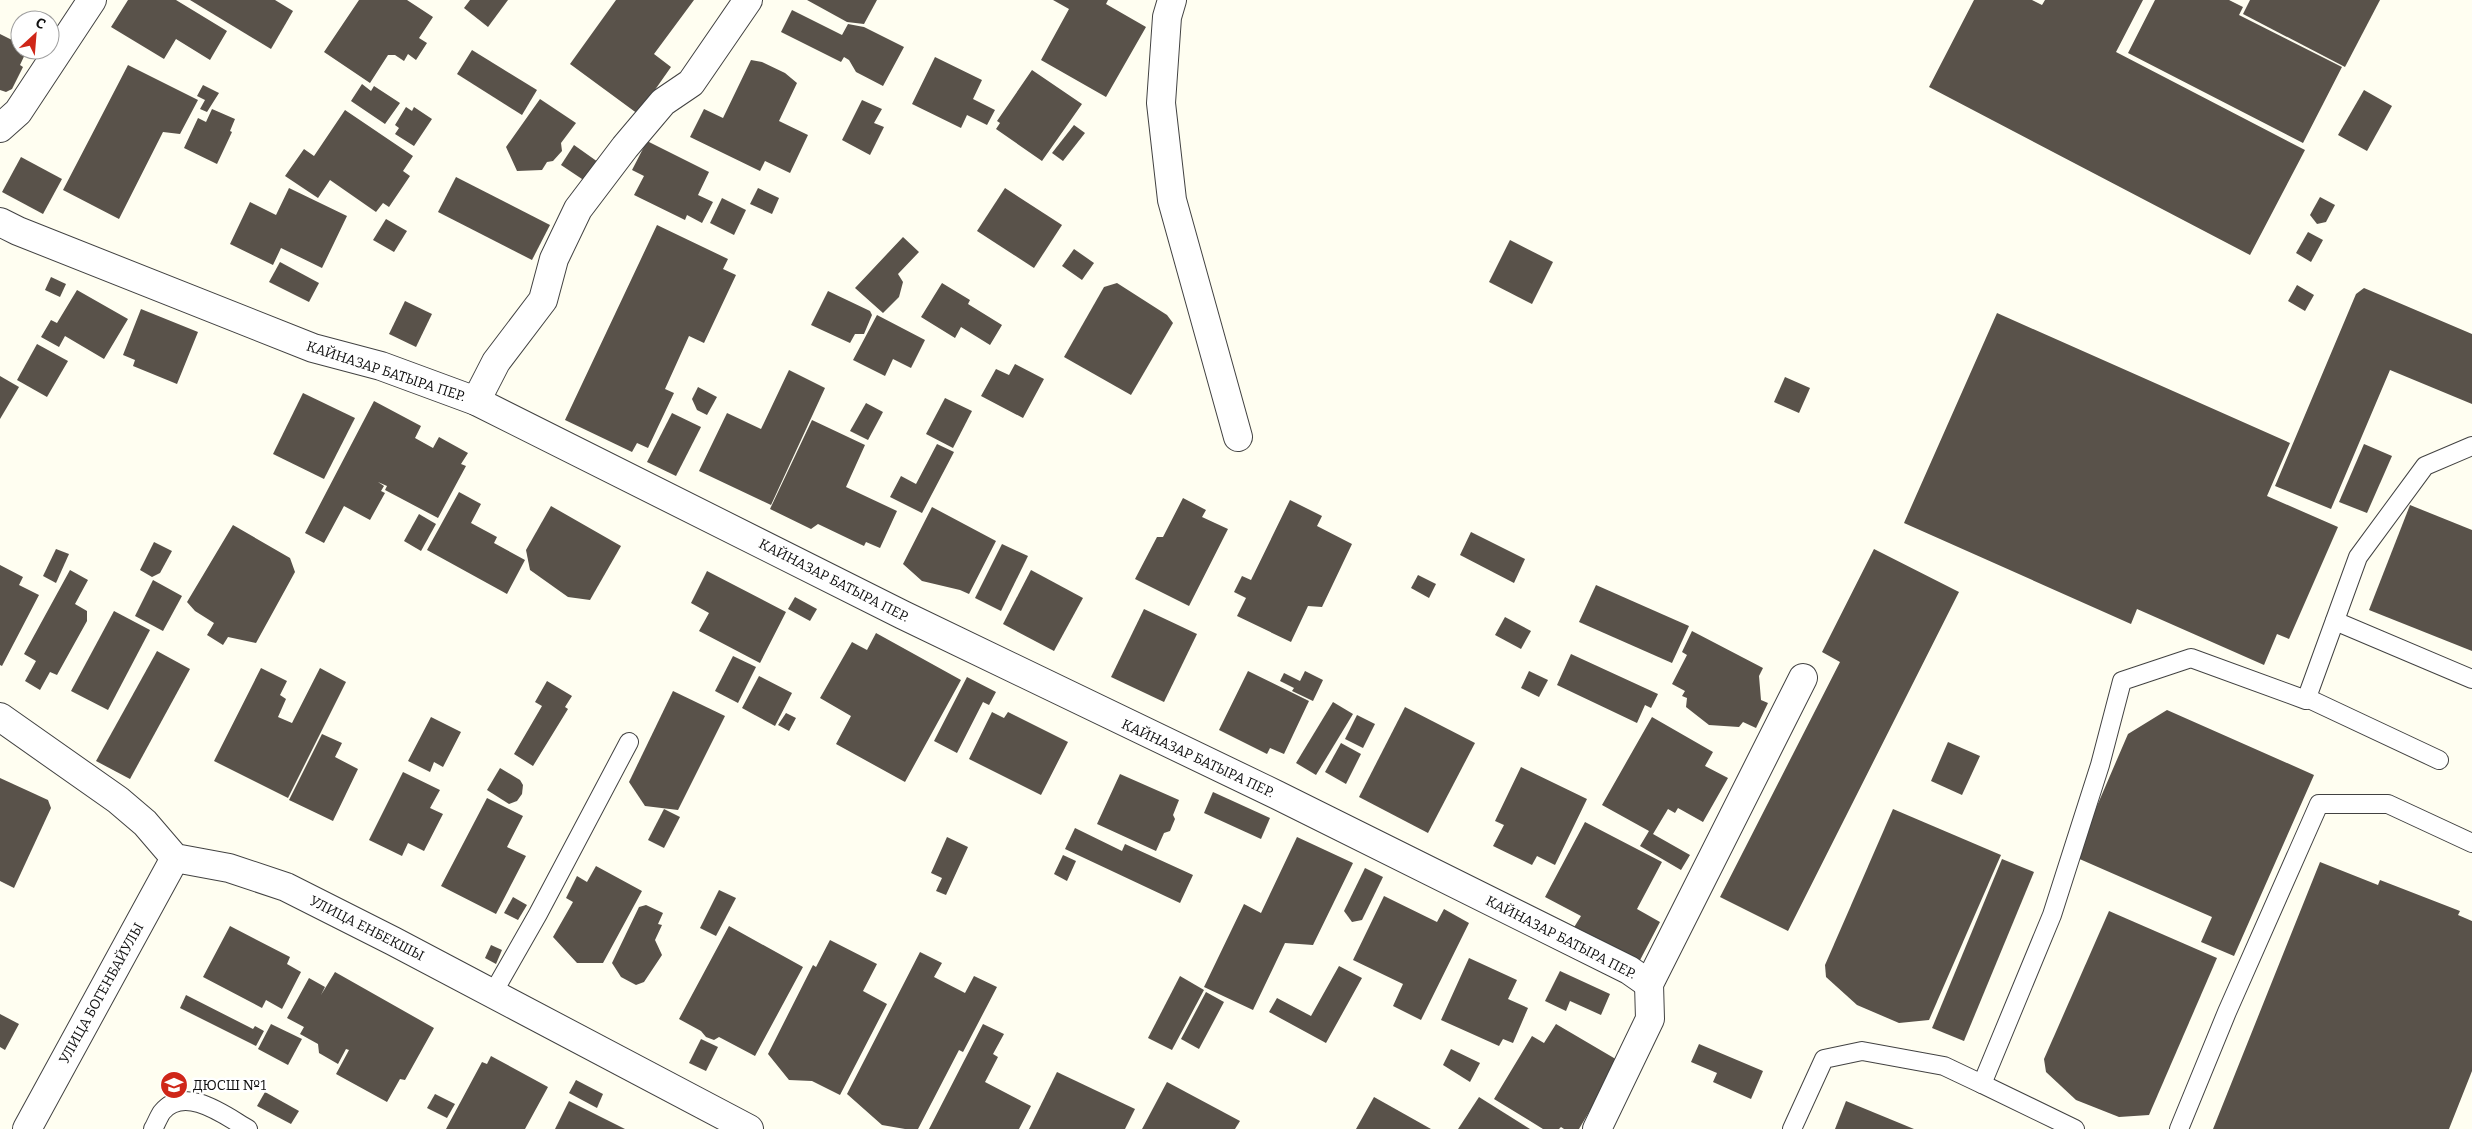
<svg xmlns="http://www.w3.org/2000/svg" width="2472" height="1129" viewBox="0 0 2472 1129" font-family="Bitter,serif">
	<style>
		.building { fill: #59524a }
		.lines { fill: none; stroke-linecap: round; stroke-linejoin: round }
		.lane-casing { stroke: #424242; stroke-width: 20 }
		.street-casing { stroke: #424242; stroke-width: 30 }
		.lane { stroke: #fff; stroke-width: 18 }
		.street { stroke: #fff; stroke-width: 28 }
		.labels { text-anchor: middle; stroke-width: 5; stroke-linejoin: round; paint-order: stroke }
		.street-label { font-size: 14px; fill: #0f0f0f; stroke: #fff }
		.poi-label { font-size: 14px; fill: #0f0f0f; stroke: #fff; text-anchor: start }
	</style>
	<rect width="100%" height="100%" fill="#fffef1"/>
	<!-- building -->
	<g class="building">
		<path d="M128,0H176L227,31L210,60L176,39L164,59L111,27Z"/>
		<path d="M190,0H275L293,11L271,49Z"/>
		<path d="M359,0H407L433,17L419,38L427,43L416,60L408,54L404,61L395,55H388L370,83L324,52Z"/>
		<path d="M470,0H508L488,27L464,8Z"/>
		<path d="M616,0H694L654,54L671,67L638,114L570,64Z"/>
		<path d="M807,0H877L864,24L847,22Z"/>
		<path d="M1053,0H1108L1106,4L1146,27L1106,97L1041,60L1069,9Z"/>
		<path d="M1974,0H2032L2042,5L2045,0H2143L2116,52L2305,150L2250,255L1929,87Z"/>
		<path d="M2155,0H2229L2243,7L2239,15L2342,67L2303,143L2128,53Z"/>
		<path d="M2250,0H2380L2345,67L2243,14Z"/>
		<path d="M792,10L842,35L848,24L864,27L904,47L883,86L856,72L849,60L844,57L841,62L781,32Z"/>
		<path d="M0,34L20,44V50H27L20,65L23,67L12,89L6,92L0,90Z"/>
		<path d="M472,50L537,90L522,115L457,74Z"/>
		<path d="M935,57L982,80L973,99L995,110L987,125L967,115L961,128L912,104Z"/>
		<path d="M751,60L762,62L785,73L797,83L779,121L808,135L790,173L765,161L760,171L690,137L704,109L723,118Z"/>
		<path d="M128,65L198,100L180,134L163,132L119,219L63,190Z"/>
		<path d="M1032,70L1082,104L1042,161L996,129L1000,123L997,121Z"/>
		<path d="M362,84L371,91L374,86L400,103L385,124L351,101Z"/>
		<path d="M203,85L219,93L207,112L200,109L205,100L197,96Z"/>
		<path d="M2364,90L2392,106L2367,151L2338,135Z"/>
		<path d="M540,99L576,123L561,143L562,151L553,161L547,162L542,170L517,171L506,147Z"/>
		<path d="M862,100L882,109L874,123L884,127L870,155L842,140Z"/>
		<path d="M406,107L412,111L414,107L432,119L414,146L395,134L399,128L395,125Z"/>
		<path d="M212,109L235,119L230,131L232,132L217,164L184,148L198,118L206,122Z"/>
		<path d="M345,110L413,156L403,171L410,176L389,207L383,203L376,212L330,180L318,198L285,176L304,149L314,156Z"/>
		<path d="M1074,125L1085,133L1063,161L1052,153Z"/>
		<path d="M647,141L709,172L698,195L713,202L702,223L687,215L685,220L634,195L644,176L632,170Z"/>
		<path d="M574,145L598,162L585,181L561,165Z"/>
		<path d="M21,157L62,179L43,214L2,192Z"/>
		<path d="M456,177L550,225L532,260L438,212Z"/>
		<path d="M289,188L347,216L322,268L281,248L273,265L230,244L250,202L276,215Z"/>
		<path d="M758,188L779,198L772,214L750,204Z"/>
		<path d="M1005,188L1062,225L1034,268L977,231Z"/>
		<path d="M2320,197L2335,205L2326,222L2317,224L2310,215Z"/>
		<path d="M722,198L746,210L734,235L710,223Z"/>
		<path d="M386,219L407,231L394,252L373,240Z"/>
		<path d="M657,225L728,259L723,269L736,275L704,343L689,336L665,389L674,393L648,448L637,443L632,452L565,420Z"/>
		<path d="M2308,232L2323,240L2311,262L2296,253Z"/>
		<path d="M903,237L919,252L898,274L903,282L899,297L883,313L855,288Z"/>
		<path d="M1510,240L1553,262L1532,304L1489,282Z"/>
		<path d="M1074,249L1094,263L1082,280L1062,266Z"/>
		<path d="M280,262L319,283L309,302L269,282Z"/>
		<path d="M51,277L66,284L60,297L45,290Z"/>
		<path d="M942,283L970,300L968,304L1002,325L990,345L961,327L955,338L921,317Z"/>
		<path d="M1117,283L1167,315L1173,323L1131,395L1064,357L1104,287Z"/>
		<path d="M2297,285L2314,295L2305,311L2288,301Z"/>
		<path d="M2364,288L2472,334V404L2390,370L2331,509L2275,486L2356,294Z"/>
		<path d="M77,290L128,319L104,359L65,336L59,347L41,337L51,320L57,323Z"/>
		<path d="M828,291L870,311L872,315L864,334H855L850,343L811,325Z"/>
		<path d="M405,301L432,314L416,347L389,334Z"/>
		<path d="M141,309L198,332L177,384L133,366L135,360L123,355Z"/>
		<path d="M1997,313L2290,443L2267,496L2338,527L2289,639L2277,634L2264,665L2137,609L2131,624L1904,523Z"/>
		<path d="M877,315L925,340L911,368L893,359L885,376L853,360Z"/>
		<path d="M37,344L68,361L47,397L17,380Z"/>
		<path d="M1015,364L1044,379L1023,418L981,396L996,369L1009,375Z"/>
		<path d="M789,370L825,388L771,505L699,471L727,413L761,429Z"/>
		<path d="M0,376L19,387L0,419Z"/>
		<path d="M1785,377L1810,388L1799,413L1774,402Z"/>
		<path d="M698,387L717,397L707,415L697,410L692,399Z"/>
		<path d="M303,393L355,418L324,479L273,454Z"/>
		<path d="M945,398L972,411L953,448L926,434Z"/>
		<path d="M374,401L421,426L415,438L433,448L439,437L468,453L461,464L466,466L438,518L385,490L387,486L378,482L384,486L381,491L385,493L370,520L344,506L324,543L305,533Z"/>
		<path d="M866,403L883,412L868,440L850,431Z"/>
		<path d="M672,413L701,427L676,476L647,462Z"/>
		<path d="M812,420L865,445L846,487L897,511L880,548L866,542L864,546L818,524L811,529L770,509Z"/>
		<path d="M937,444L954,452L922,513L890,497L901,476L916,484Z"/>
		<path d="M2364,444L2392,456L2367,513L2339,502Z"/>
		<path d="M459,492L481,504L471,523L497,537L494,543L525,560L507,594L427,550Z"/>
		<path d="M1183,498L1206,510L1202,517L1228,529L1189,606L1135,579L1157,537H1163Z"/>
		<path d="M1290,500L1322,516L1317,526L1352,544L1322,607L1308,606L1291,642L1237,616L1246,598L1234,592L1242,576L1251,580Z"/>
		<path d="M2410,505L2472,530V651L2369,610Z"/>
		<path d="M551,506L621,546L590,600L568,597L530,570L526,550Z"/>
		<path d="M932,507L996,541L969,594L960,590L922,581L903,564Z"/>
		<path d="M419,514L436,524L421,551L404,541Z"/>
		<path d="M233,525L290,558L295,572L256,643L228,637L223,645L207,635L214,623L195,611L187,602Z"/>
		<path d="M1471,532L1525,559L1514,583L1460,555Z"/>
		<path d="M154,542L172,551L160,573L152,577L140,570Z"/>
		<path d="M1002,544L1028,556L1001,611L975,598Z"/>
		<path d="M56,549L69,554L56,583L43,576Z"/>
		<path d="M1874,549L1959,592L1788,931L1720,897L1840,662L1822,652Z"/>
		<path d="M0,565L23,577L19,585L39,595L2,666L0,665Z"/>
		<path d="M70,570L88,580L75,604L87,611V621L57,675L50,672L40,690L25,681L36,661L24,654Z"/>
		<path d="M1031,570L1083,598L1054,651L1003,624Z"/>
		<path d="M707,571L786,612L760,663L699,631L709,613L691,603Z"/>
		<path d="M1418,575L1436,584L1429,598L1411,588Z"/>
		<path d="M153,580L182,596L163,631L135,616Z"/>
		<path d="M1596,585L1689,626L1672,663L1579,622Z"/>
		<path d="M795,597L817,609L810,621L788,609Z"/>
		<path d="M1144,609L1197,634L1164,702L1111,677Z"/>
		<path d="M114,611L150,630L108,710L71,691Z"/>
		<path d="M1505,617L1531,631L1521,649L1495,635Z"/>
		<path d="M1692,631L1763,668L1759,676L1761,700L1768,703L1756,728L1743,722L1739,727L1709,725L1686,707L1687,698L1682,696L1685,691L1672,684L1687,655L1682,652Z"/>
		<path d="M876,633L961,680L905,782L836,744L851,716L820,698L852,642L867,650Z"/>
		<path d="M157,651L190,669L130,779L96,761Z"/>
		<path d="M1571,654L1658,694L1651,708L1645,705L1637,723L1557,685Z"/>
		<path d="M733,656L756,667L738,703L715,691Z"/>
		<path d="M261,668L287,681L280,695L286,699L278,717L292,723L320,668L346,682L288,798L214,761Z"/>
		<path d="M1248,671L1309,701L1284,754L1270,748L1267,754L1219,730Z"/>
		<path d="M1305,671L1323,680L1313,701L1292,691L1294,688L1280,681L1284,673L1300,681Z"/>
		<path d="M1529,671L1548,680L1539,697L1521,688Z"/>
		<path d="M759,676L792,693L775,726L742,708Z"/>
		<path d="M967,677L996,692L989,705L983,702L957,753L934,741Z"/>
		<path d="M547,681L572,696L565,707L568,709L533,766L514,754L542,706L535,702Z"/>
		<path d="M673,691L725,716L678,810L645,806L629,782Z"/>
		<path d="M1333,702L1353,714L1316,775L1296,763Z"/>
		<path d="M1405,707L1475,743L1428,833L1359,797Z"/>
		<path d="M2167,710L2314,775L2234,956L2201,942L2212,917L2075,857L2128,734Z"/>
		<path d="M992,712L1004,718L1008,712L1068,742L1041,795L969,759Z"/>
		<path d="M786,713L796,718L789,731L778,725Z"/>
		<path d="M1357,715L1375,724L1363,748L1345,739Z"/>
		<path d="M431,717L461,732L443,767L434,762L430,772L408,761Z"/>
		<path d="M1652,717L1713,752L1705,766L1728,778L1703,822L1678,808L1675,813L1668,809L1653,834L1690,855L1681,870L1640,846L1649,831L1602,805Z"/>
		<path d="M322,734L342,743L335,757L358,769L333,821L289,800Z"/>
		<path d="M1948,742L1980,756L1962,795L1931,781Z"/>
		<path d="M1341,743L1361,754L1346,784L1325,772Z"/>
		<path d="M1521,767L1587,799L1555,865L1537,856L1532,865L1493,846L1504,825L1495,821Z"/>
		<path d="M500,768L520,780L523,785L522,794L517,801L509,804L487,790Z"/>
		<path d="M403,772L440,790L430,808L443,814L424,851L408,843L402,856L369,840Z"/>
		<path d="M1120,774L1179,800L1173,815L1175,819L1170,831L1164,833L1156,851L1097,824Z"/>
		<path d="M0,778L48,800L51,808L14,888L0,881Z"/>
		<path d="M1213,792L1270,818L1261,839L1204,813Z"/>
		<path d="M487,798L523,816L507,847L526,856L496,914L441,886Z"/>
		<path d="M664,809L680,817L664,848L648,840Z"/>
		<path d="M1893,809L2001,855L1929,1020L1899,1023L1857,1005L1826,977L1825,965Z"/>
		<path d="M1585,822L1662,862L1637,909L1660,922L1638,964L1573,929L1581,916L1545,897Z"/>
		<path d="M1075,828L1122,851L1125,844L1193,875L1180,903L1065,849Z"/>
		<path d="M947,837L968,847L946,895L936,891L942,878L931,873Z"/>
		<path d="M1297,837L1353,863L1313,945L1285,943L1253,1010L1204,987L1244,904L1261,913Z"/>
		<path d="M1063,855L1076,861L1067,881L1054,874Z"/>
		<path d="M2002,859L2034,872L1964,1041L1932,1028Z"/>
		<path d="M2320,862L2378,885L2380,880L2460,911L2458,915L2472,921V1071L2449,1129H2213Z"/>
		<path d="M596,866L642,891L603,963H577L553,937L573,902L566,898L577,876L587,882Z"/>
		<path d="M1365,868L1383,877L1362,920L1352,922L1344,911Z"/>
		<path d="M719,890L736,898L716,936L700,928Z"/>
		<path d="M1384,896L1437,922L1444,909L1469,923L1421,1020L1393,1006L1403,984L1353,960Z"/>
		<path d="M513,897L527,905L518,920L504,913Z"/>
		<path d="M646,905L663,913L658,924L662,925L655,940L662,955L644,982L636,985L621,977L612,963L639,907Z"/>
		<path d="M2109,911L2217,958L2149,1115L2119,1117L2076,1100L2046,1072L2044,1059Z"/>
		<path d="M230,926L290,957L287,964L301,972L282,1009L266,1000L262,1008L203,977Z"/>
		<path d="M729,926L803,967L755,1056L719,1037L714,1040L706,1037L701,1031L679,1019Z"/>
		<path d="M830,940L877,964L863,991L887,1004L840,1095L812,1081L789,1080L768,1054L813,965L816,967Z"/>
		<path d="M491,945L502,950L496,964L485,958Z"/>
		<path d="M920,952L942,963L934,977L965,993L974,976L997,987L963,1052L959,1050L918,1129H905L882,1125L847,1094Z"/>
		<path d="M1469,958L1517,980L1508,999L1528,1008L1513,1043L1503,1039L1499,1046L1441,1020Z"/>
		<path d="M1339,966L1362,978L1326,1043L1269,1012L1277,998L1311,1016Z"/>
		<path d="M1560,971L1610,994L1601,1015L1570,1001L1566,1011L1545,1001Z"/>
		<path d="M335,972L434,1028L405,1080L400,1079L387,1102L336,1074L349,1050L346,1049L338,1064L319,1053L318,1044L300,1034L304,1027L287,1018L309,978L325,987L321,995Z"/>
		<path d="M1180,976L1204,990L1172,1050L1148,1038Z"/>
		<path d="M1206,992L1224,1002L1199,1049L1181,1039Z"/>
		<path d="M186,995L253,1029L255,1026L264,1031L256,1046L180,1008Z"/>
		<path d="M0,1014L19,1024L5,1050L0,1047Z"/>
		<path d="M271,1024L302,1039L288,1065L258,1049Z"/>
		<path d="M983,1024L1004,1034L993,1054L998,1057L985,1082L1031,1106L1019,1129H929Z"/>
		<path d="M1556,1024L1619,1061L1579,1129H1564L1561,1127L1559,1129H1543L1494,1099L1532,1036L1544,1043Z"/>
		<path d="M701,1039L718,1047L706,1071L689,1063Z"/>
		<path d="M1699,1044L1763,1071L1751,1099L1713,1082L1717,1073L1691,1062Z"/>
		<path d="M1451,1049L1480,1063L1470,1082L1443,1065Z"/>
		<path d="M491,1056L548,1087L525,1129H446L482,1062L487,1064Z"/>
		<path d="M1057,1072L1135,1109L1125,1129H1029Z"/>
		<path d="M576,1080L603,1094L597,1108L569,1093Z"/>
		<path d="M1167,1082L1240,1121L1235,1129H1142Z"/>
		<path d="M265,1092L299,1111L291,1124L257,1106Z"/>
		<path d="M435,1094L455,1104L447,1118L427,1108Z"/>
		<path d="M1374,1097L1431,1129H1356Z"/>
		<path d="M1479,1097L1530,1129H1458Z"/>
		<path d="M569,1101L625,1129H555Z"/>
		<path d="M1846,1101L1914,1129H1835Z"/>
	</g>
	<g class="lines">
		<!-- lane casing -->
		<g class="lane-casing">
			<g id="lane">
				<path d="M2335,621L2472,679"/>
				<path d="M2307,698L2439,760"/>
				<path d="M493,993L538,914L629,742"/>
				<path d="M1982,1084L2075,1129"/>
				<path d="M153,1129C156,1124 159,1116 162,1112C185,1084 227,1117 248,1129"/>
				<path d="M1792,1129L1824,1059L1862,1051L1944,1066L1982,1084L2052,915L2100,765L2122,681L2191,658L2306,700L2358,557L2425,466L2472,446"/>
				<path d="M2179,1129L2227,1012L2319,804H2388L2472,843"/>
			</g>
		</g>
		<!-- street casing -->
		<g class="street-casing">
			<g id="street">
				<path d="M1172,0L1167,17L1161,103L1172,200L1238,437"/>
				<path d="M0,128L18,112L92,0"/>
				<path d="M0,222L18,231L313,348L381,366L476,401L903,615L1277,795L1629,970L1649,984"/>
				<path d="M476,401L496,362L543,300L554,259L578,209L625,147L663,102L691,83L748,0"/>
				<path d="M0,717L118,800L145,823L175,858L229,868L286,887L393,941L749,1129"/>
				<path d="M27,1129L175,858"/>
				<path d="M1597,1129L1650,1019L1649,984L1803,678"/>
			</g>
		</g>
		<!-- lane -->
		<use href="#lane" class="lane"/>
		<!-- street -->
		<use href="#street" class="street"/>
	</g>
	<!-- icons -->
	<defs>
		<g id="school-disc" transform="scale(1.4375)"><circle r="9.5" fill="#cf2618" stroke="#fff"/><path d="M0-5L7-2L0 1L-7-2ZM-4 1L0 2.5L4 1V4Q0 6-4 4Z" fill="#fff"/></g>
	</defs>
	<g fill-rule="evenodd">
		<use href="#school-disc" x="174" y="1085"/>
	</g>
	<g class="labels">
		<!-- street labels -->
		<g class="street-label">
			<text transform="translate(386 371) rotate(18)" y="5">КАЙНАЗАР БАТЫРА ПЕР.</text>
			<text transform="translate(834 580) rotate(27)" y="5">КАЙНАЗАР БАТЫРА ПЕР.</text>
			<text transform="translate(1198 758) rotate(25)" y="5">КАЙНАЗАР БАТЫРА ПЕР.</text>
			<text transform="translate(367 928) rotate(27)" y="5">УЛИЦА ЕНБЕКШЫ</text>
			<text transform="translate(1561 937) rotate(27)" y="5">КАЙНАЗАР БАТЫРА ПЕР.</text>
			<text transform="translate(101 993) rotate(-61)" y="5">УЛИЦА БОГЕНБАЙУЛЫ</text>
		</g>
		<!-- poi labels -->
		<g class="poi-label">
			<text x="193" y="1090">ДЮСШ №1</text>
		</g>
	</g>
	<!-- north arrow -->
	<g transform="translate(35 35) rotate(26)"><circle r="24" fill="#ffffff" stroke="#9f9f9f"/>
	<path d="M0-4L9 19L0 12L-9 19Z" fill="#cf2618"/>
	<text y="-8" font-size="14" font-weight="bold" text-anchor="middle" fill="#0f0f0f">С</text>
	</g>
</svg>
